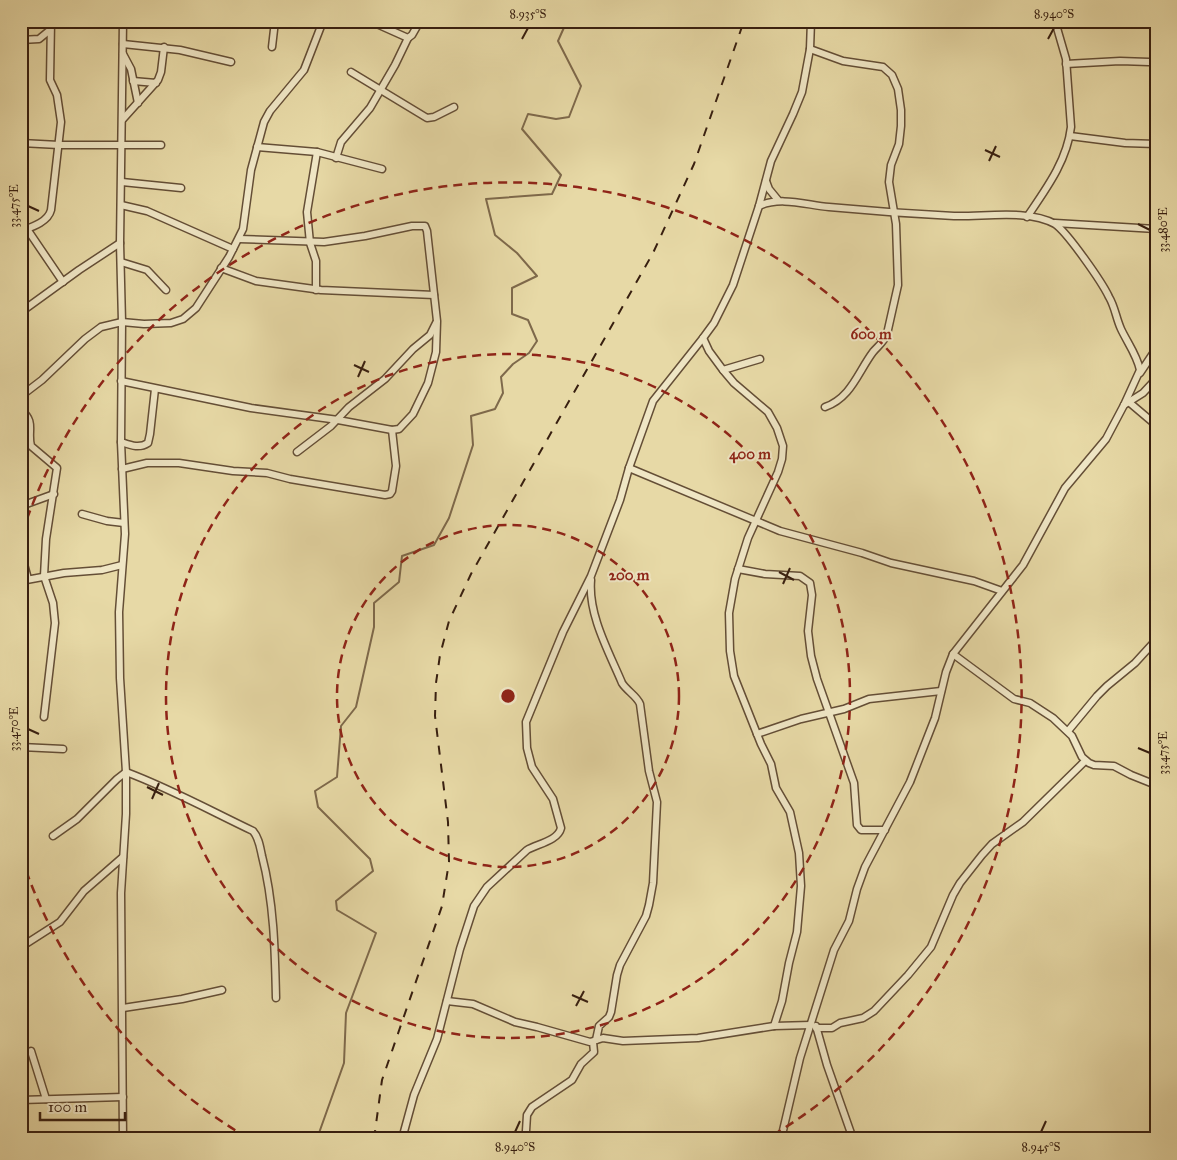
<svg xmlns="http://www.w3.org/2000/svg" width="1177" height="1160" viewBox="0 0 1177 1160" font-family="'IM FELL Great Primer',serif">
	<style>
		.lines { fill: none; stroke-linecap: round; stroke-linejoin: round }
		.stream { stroke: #7e694b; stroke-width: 2 }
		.street-casing { stroke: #644e36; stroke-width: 9 }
		.street { stroke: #efe6c5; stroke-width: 6 }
		.rail { stroke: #381f10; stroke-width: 2; stroke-dasharray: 9 9; stroke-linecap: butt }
		.ticks { fill: none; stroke: #381f10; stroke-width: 2 }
		.ring { fill: none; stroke: #8f2418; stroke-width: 2.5; stroke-dasharray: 9 6 }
		.centre { fill: #8f2418; stroke: #efe6c5; stroke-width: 2.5 }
		.ring-label { font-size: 15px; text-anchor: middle; font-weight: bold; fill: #8f2418; stroke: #efe6c5; stroke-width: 4; stroke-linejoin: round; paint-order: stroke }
		.neatline { fill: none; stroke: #381f10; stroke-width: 2 }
		.ticks-label { font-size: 12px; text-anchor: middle; fill: #381f10 }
	</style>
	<rect width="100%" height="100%" fill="#e7d9a6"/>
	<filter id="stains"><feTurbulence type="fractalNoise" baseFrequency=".004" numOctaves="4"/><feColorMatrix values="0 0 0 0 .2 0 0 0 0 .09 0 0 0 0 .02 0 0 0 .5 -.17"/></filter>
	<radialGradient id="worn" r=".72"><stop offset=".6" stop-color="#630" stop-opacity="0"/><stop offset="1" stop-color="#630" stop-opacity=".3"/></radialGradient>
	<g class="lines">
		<!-- stream -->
		<path class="stream" d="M318,1139L319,1133L344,1063L346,1013L376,933L337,910L336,901L373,871L370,859L318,807L315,791L337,777L341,726L356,707L374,627V603L399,582L402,556L434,545L449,518L473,445L471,416L495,409L503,393L501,377L513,364L529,353L537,341L528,320L512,314V288L537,276L517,253L495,235L486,199L552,194L561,175L522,129L528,114L556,119L569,117L581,86L558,41L566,23L570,21"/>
		<!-- street casing -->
		<g class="street-casing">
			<g id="street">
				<path d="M370,21L408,38L412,35L420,21"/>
				<path d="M21,40L39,39L50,30"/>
				<path d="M123,44L180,50L231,62"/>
				<path d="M272,47L275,21"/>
				<path d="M810,49L843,61L883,67L892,75L898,89L901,110V126L899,144L891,165L889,182L896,224L898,285L887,334C884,342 878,346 873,352C858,372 851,398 825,407"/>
				<path d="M123,54L131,69L138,103"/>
				<path d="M1066,64L1120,61L1149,62"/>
				<path d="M351,72L427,118L434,117L454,107"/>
				<path d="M133,81L156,83"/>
				<path d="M123,119L158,80L161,72L164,47"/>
				<path d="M1070,136L1125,143L1156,144"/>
				<path d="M21,143L59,145H161"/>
				<path d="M257,147L317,152L382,169"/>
				<path d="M336,158L341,142L370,108L395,65L408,38"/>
				<path d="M766,181L769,189L778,200"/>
				<path d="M122,182L181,188"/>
				<path d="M121,205L147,211L233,249"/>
				<path d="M759,206C781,196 806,205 829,207C871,211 913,214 954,216C984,217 1028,209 1055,224C1067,232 1102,282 1109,297C1115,307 1116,318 1121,329C1127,342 1137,355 1140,370L1124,405L1106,439L1065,488L1023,565L953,654L946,672L935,718L910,782L865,867L857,889L849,921L834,950L800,1058L781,1139"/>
				<path d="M1027,217C1046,189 1067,161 1071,127L1066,59L1055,21"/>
				<path d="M1055,223L1156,229"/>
				<path d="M27,229L63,282"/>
				<path d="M21,231C32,227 48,222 51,210L61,122L57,95L50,80L51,21"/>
				<path d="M121,262L147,270L166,290"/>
				<path d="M221,268L256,281L321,290L434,295"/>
				<path d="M316,290V261L310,243L307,212L317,152"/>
				<path d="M21,312L79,270L120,243"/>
				<path d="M703,338L709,351L723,370L734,383L768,412L777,428L783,446L782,459L778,472L748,538L735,579L729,613L730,651L734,676L761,744L771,764L776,788L790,812L799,853L801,886L797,932L789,963L782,1001L774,1026"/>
				<path d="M723,370L760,359"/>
				<path d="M1140,373L1156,349"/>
				<path d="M121,381L251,408L338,420L392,430L399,429L413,414L428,383L436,352L437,321L427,231L425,226H412L365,236L324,242L239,239"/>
				<path d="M21,396L42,380L85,339L101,327L122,322L144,324L171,323L183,319L196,308L229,257L243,229L251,170L264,122L270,111L304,70L323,21"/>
				<path d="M1130,403L1156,425"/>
				<path d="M1124,405L1143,393L1156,379"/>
				<path d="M21,410C36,422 27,431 31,446L57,468L46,539L44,576L53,603L55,623L44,717"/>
				<path d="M121,442C130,445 139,449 148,443L150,434L155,389"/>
				<path d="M297,452L331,426L349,407L385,379L413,349L430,335L436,323"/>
				<path d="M629,468L780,531L862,553L891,563L974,581L1002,591"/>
				<path d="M122,469L147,463H179L233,471L267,473L290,479L385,495L390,494L392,491L396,466L392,430"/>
				<path d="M21,506L54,494"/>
				<path d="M82,514L107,521L124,523"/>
				<path d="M21,553L28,579"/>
				<path d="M738,569L765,574L800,576L810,583L812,595L808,631L811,656L817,679L854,783L857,825L861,830H885"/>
				<path d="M591,580C588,615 609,652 622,683C627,691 637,696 640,704L649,771L657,802L653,883L649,905L646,916L620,965L617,975L611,1012L609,1017L599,1026L596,1040"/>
				<path d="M21,581L64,573L102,570L122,565"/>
				<path d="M953,654L1014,699L1030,703L1053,718L1072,736L1082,757L1089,763L1094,765L1114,766L1131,775L1156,785"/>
				<path d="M1068,731L1097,696L1107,686L1135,663L1156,640"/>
				<path d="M757,734L801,719L844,709L869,699L941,691"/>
				<path d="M21,747L63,749"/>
				<path d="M53,836L77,819L117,779L126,772C169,788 211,811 253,831C259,838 260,847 262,856C274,902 275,951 276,998"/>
				<path d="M21,947L60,922L84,891L123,857"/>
				<path d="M447,1001L473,1004L515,1022L537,1027L590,1042L603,1038L623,1041L698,1038L774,1026L811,1025"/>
				<path d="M123,1008L182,999L222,990"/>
				<path d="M816,1026L827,1065L853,1139"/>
				<path d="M816,1028H832L840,1023L863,1018L874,1011L908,975L931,947L953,895L960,883L982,855L992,844L1023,822L1085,761"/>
				<path d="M31,1051L46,1099"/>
				<path d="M21,1100L123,1097"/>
				<path d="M123,1139L121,893L126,814V772L120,678L119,612L125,534L121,442L122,322L120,243L123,21"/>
				<path d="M402,1139L414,1095L437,1039L460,949L474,906L487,887L527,850C537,844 558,841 561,828L553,799L532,767L527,748L526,722L563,632L591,576L620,500L629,468L653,401L703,338L714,323L733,285L759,206L771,161L793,114L802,92L810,49L811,21"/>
				<path d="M524,1139L526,1131L527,1115L532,1107L572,1080L581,1064L594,1052L593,1042"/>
			</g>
		</g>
		<!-- street -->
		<use href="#street" class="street"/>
		<!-- rail -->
		<path class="rail" d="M374,1139L382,1080L442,906L449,862L448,822L435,716L436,683L440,655L449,621L471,574L653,253L694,164L744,21"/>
	</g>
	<!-- ticks -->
	<path class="ticks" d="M522,39L528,28M1048,39L1054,28M985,150L1000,157M989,161L996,146M28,206L39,211M1138,224L1150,230M354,365L369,372M358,377L365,361M779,572L794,580M783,584L790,568M28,729L39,734M1138,748L1150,753M147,787L163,795M152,799L159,783M572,995L588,1002M576,1006L584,991M515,1132L520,1121M1041,1132L1046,1121"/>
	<!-- distance rings -->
	<g class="ring">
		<circle cx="508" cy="696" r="171"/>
		<circle cx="508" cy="696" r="342"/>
		<path d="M248 1138A513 513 0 0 1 22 859M22 533A513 513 0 1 1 768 1138"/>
	</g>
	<circle cx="508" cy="696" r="8" class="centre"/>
	<g class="ring-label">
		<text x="871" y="339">600 m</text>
		<text x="750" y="459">400 m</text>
		<text x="629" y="580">200 m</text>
	</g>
	<!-- margin -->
	<rect width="1177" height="1160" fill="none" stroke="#e7d9a6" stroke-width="55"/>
	<!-- scale -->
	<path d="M40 1112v8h85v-8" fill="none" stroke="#381f10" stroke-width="2.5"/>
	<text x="48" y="1112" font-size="15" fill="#381f10" stroke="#efe6c5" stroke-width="4" paint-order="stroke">100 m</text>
	<rect x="28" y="28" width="1122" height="1104" class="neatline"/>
	<g class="ticks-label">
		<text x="528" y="18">8.935°S</text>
		<text x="1054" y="18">8.940°S</text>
		<text transform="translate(14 206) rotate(-90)" y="4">33.475°E</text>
		<text transform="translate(1163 230) rotate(-90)" y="4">33.480°E</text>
		<text transform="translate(14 729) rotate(-90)" y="4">33.470°E</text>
		<text transform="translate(1163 753) rotate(-90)" y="4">33.475°E</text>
		<text x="515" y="1151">8.940°S</text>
		<text x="1041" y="1151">8.945°S</text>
	</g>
	<rect width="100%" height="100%" filter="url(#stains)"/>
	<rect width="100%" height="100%" fill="url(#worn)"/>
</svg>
